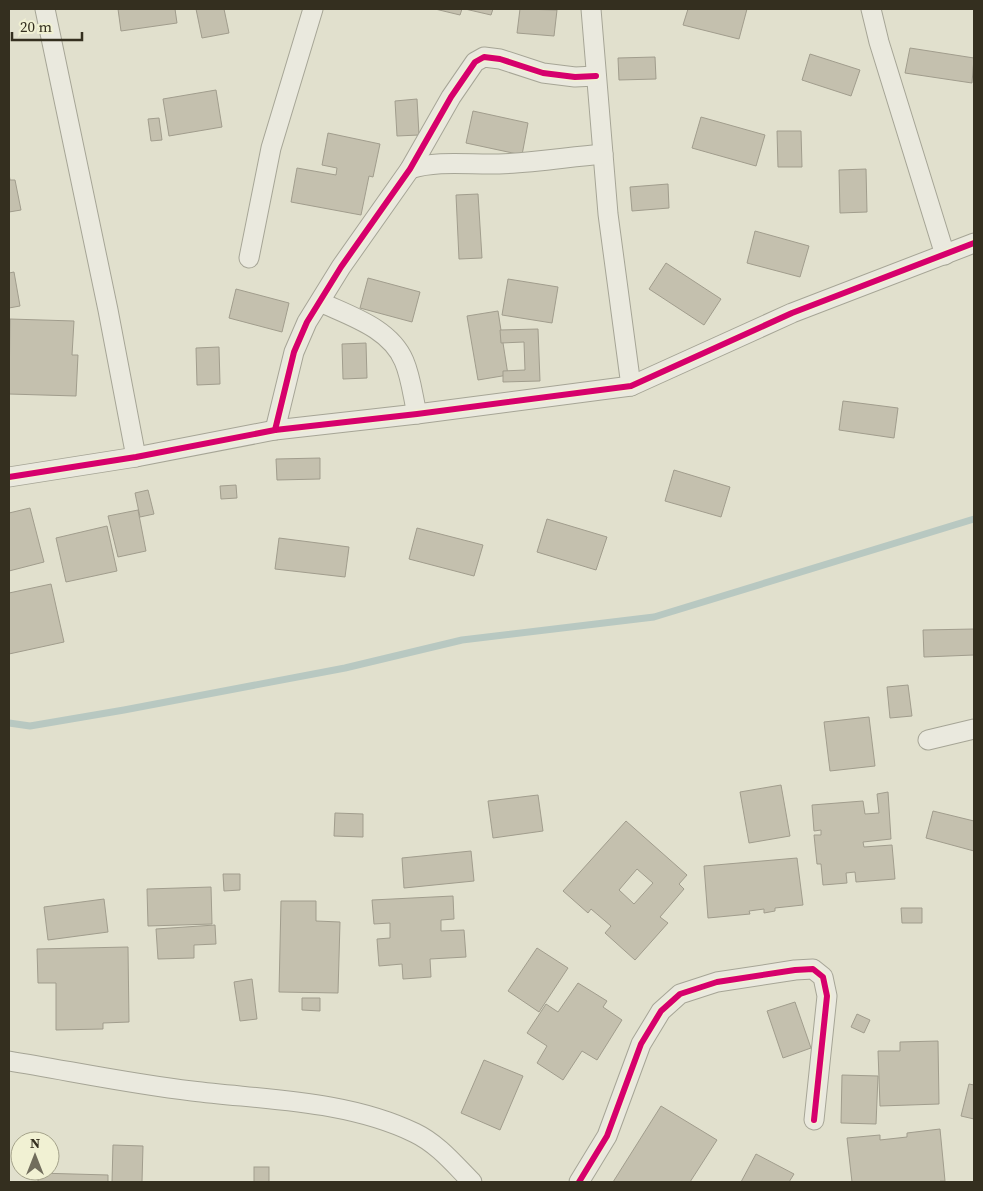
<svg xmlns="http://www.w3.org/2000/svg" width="983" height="1191" viewBox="0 0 983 1191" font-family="'Source Serif 4',serif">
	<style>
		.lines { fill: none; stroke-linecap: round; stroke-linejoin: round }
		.stream { stroke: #b8c8c1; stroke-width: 7 }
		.building { fill: #c4c0ae; stroke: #a19d8d; fill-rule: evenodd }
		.minor-casing { stroke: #a6a596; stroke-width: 21 }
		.minor { stroke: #eae9de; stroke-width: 19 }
		.cycleway-casing { stroke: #f1f1d3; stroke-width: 9 }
		.cycleway { stroke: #d6006c; stroke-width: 6 }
	</style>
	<rect width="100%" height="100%" fill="#e1e0cd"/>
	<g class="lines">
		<!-- stream -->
		<path class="stream" d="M9,723L30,726L124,710L345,668L462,640L654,617L974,519"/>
	</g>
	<!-- building -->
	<g class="building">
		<path d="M118,9H175L177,23L121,31Z"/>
		<path d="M196,9H224L229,33L202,38Z"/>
		<path d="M435,9H462L460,15Z"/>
		<path d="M465,9H493L491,15Z"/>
		<path d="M520,9L557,10L554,36L517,33Z"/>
		<path d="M688,9H747L739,39L683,25Z"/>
		<path d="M910,48L974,58L972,83L905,73Z"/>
		<path d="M810,54L860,70L851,96L802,80Z"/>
		<path d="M655,57L656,79L619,80L618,58Z"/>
		<path d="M216,90L222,127L169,136L163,99Z"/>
		<path d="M417,99L419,135L397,136L395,101Z"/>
		<path d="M473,111L528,123L522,155L466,143Z"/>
		<path d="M701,117L765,135L756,166L692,148Z"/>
		<path d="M159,118L162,140L151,141L148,119Z"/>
		<path d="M777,131H801L802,167H778Z"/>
		<path d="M328,133L380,144L373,177L369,176L361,215L291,202L297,168L336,175L337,168L322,165Z"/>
		<path d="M866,169L867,212L840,213L839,170Z"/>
		<path d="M9,174L10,180H15L21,210L9,212Z"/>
		<path d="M668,184L669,208L632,211L630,187Z"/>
		<path d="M478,194L482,258L459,259L456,195Z"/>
		<path d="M755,231L809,246L800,277L747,263Z"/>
		<path d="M666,263L721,299L704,325L649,289Z"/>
		<path d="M14,272L20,306L9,308V273Z"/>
		<path d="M368,278L420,292L412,322L360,308Z"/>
		<path d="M508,279L558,287L552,323L502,315Z"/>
		<path d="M236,289L289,303L282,332L229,318Z"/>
		<path d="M498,311L508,375L478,380L467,316Z"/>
		<path d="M10,319L74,321L72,355H78L76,396L9,394Z"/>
		<path d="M538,329L540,381L503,382V371L525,370L524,342L501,343L500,330Z"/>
		<path d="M366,343L367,378L343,379L342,344Z"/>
		<path d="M219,347L220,384L197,385L196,348Z"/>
		<path d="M843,401L898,408L894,438L839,430Z"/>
		<path d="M320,458V479L277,480L276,459Z"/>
		<path d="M674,470L730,487L721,517L665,501Z"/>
		<path d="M236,485L237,498L221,499L220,486Z"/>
		<path d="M148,490L154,514L140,517L135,493Z"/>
		<path d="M30,508L44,562L9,571V513Z"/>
		<path d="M138,510L146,551L118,557L108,516Z"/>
		<path d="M547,519L607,537L596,570L537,552Z"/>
		<path d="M107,526L117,571L66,582L56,538Z"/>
		<path d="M417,528L483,545L474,576L409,559Z"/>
		<path d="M279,538L349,547L345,577L275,569Z"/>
		<path d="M51,584L64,642L9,654V593Z"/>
		<path d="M974,629V655L924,657L923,630Z"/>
		<path d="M908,685L912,716L890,718L887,687Z"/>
		<path d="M869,717L875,766L830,771L824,722Z"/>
		<path d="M781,785L790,836L749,843L740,792Z"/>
		<path d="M888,792L891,839L863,842L864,847L892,845L895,879L856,882L855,872L846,873L847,883L823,885L821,864H817L814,835H821V830L814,831L812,805L863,801L865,814L879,813L877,794Z"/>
		<path d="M538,795L543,831L493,838L488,801Z"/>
		<path d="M933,811L974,821V851L926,838Z"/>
		<path d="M335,813L363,814V837L334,836Z"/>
		<path d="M626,821L687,875L679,884L684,889L660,917L668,923L635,960L605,933L611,926L591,909L588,913L563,891ZM637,869L653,883L634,904L619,890Z"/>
		<path d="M471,851L474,881L404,888L402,858Z"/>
		<path d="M797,858L803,905L775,908V911L764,913V909L749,911L750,914L708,918L704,866Z"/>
		<path d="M223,874H240V890L224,891Z"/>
		<path d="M211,887L212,924L148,926L147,889Z"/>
		<path d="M453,896L454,919L441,920V931L464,930L466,957L430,959L431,977L403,979L402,964L379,966L377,939L390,938V923L374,924L372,900Z"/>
		<path d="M104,899L108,932L48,940L44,907Z"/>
		<path d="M281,901H316V921L340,922L338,993L279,992Z"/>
		<path d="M901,908H922V923H902Z"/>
		<path d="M215,925L216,944L194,945V958L158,959L156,929Z"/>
		<path d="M128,947L129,1022L103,1023V1029L56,1030V983H38L37,949Z"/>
		<path d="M537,948L568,968L539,1012L508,991Z"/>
		<path d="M252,979L257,1019L240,1021L234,982Z"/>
		<path d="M578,983L607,1001L603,1007L622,1020L597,1060L582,1051L563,1080L537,1063L547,1046L527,1033L546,1004L558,1012Z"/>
		<path d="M302,998H320V1011L302,1010Z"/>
		<path d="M795,1002L811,1048L783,1058L767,1011Z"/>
		<path d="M857,1014L870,1020L864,1033L851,1027Z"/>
		<path d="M938,1041L939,1104L880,1106L878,1051H900V1042Z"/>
		<path d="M484,1060L523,1076L500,1130L461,1113Z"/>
		<path d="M842,1075L878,1076L876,1124L841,1123Z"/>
		<path d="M969,1084L974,1085V1119L961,1116Z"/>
		<path d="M661,1106L717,1140L690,1182H613Z"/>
		<path d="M940,1129L945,1181H940L941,1182H852L847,1138L880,1135V1140L907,1137V1133Z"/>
		<path d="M113,1145L143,1146L142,1182H112Z"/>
		<path d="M756,1154L794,1174L789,1182H741Z"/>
		<rect x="254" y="1167" width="15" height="15"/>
		<path d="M38,1173L108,1175V1182H38Z"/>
	</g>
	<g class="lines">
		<!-- minor casing -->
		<g class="minor-casing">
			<g id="minor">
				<path d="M45,9L108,310L136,457"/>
				<path d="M591,9L608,214L631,386"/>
				<path d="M871,9L879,42L945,255"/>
				<path d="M410,169C438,160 470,165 499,164C533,163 568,157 603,154"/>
				<path d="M249,258L271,148L313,9"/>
				<path d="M320,302C350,316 390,328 404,361C411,377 413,397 417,414"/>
				<path d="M275,430L294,352L307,322L341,267L410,169L451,97L475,62L484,57L500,59L543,73L575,77L596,76"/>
				<path d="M9,477L136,457L275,430L417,414L631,386L792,313L974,243"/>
				<path d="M928,740L974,729"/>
				<path d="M9,1061C70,1071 131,1084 192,1091C265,1100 347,1100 415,1133C438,1144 455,1165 472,1182"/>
				<path d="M579,1182L607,1136L641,1044L661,1011L680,994L717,982L795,970L813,969L823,977L827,996L814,1120"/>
			</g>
		</g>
		<!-- minor -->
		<use href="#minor" class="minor"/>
		<!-- cycleway casing -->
		<g class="cycleway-casing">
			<g id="cycleway">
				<path d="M275,430L294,352L307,322L341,267L410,169L451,97L475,62L484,57L500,59L543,73L575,77L596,76"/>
				<path d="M9,477L136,457L275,430L417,414L631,386L792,313L974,243"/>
				<path d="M579,1182L607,1136L641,1044L661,1011L680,994L717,982L795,970L813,969L823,977L827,996L814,1120"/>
			</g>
		</g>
		<!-- cycleway -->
		<use href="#cycleway" class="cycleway"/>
	</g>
	<!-- border -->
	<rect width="983" height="1191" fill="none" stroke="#342f1f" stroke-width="20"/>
	<!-- north arrow -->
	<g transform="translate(35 1156)"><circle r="24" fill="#f1f1d3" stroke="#a5a38b"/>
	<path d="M0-4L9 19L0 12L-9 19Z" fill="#716d5c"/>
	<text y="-8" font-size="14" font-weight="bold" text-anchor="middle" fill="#342f1f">N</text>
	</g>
	<!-- scale -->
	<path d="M12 32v8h70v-8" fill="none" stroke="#342f1f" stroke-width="2.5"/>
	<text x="20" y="32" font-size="15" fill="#342f1f" stroke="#f1f1d3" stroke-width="4" paint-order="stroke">20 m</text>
</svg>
